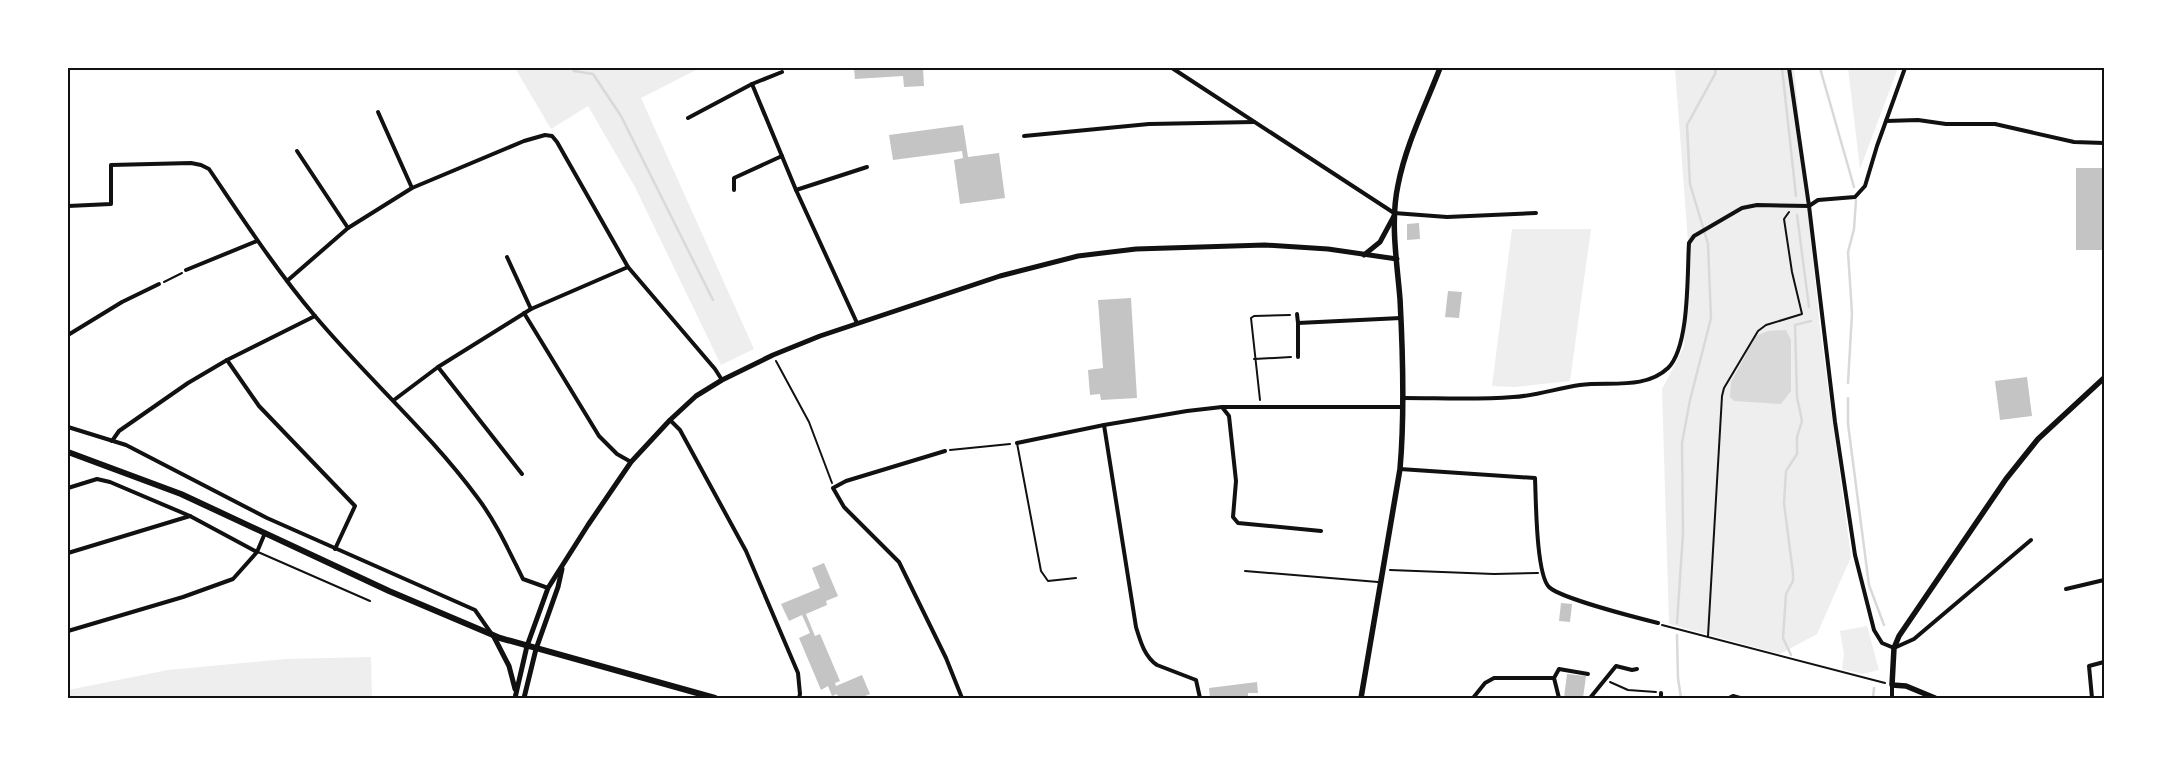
<svg xmlns="http://www.w3.org/2000/svg" width="2172" height="766" viewBox="0 0 2172 766" font-family="'Space Grotesk',sans-serif">
	<style>
		.green { fill: #eee }
		.water { fill: #d9d9d9 }
		.lines { fill: none; stroke-linecap: round; stroke-linejoin: round }
		.stream { stroke: #d9d9d9; stroke-width: 2.5 }
		.building { fill: #c4c4c4 }
		.path { stroke: #111; stroke-width: 2 }
		.service { stroke: #111; stroke-width: 2 }
		.minor { stroke: #111; stroke-width: 4 }
		.tertiary { stroke: #111; stroke-width: 5 }
		.secondary { stroke: #111; stroke-width: 5.5 }
		.primary { stroke: #111; stroke-width: 6 }
		.neatline { fill: none; stroke: #111; stroke-width: 2 }
	</style>
	<rect width="100%" height="100%" fill="#fff"/>
	<!-- green -->
	<g class="green">
		<path d="M515,68H700L641,98L754,349L721,365L635,187L588,106L551,129Z"/>
		<path d="M1675,68H1794L1820,329L1851,557L1817,634L1780,654L1669,624L1662,389L1684,347L1688,242Z"/>
		<path d="M1848,68H1898L1860,169Z"/>
		<path d="M1512,229H1591L1570,381L1515,387L1492,386Z"/>
		<path d="M1867,626L1879,670L1863,674L1842,669L1844,654L1840,631Z"/>
		<path d="M371,657L372,698H68V690L168,670L285,659Z"/>
	</g>
	<!-- water -->
	<path class="water" d="M1786,330L1791,340V391L1781,404L1734,401L1730,397L1731,382L1756,336L1768,331Z"/>
	<g class="lines">
		<!-- stream -->
		<g class="stream">
			<path d="M572,68L574,71L593,74L621,116L713,300"/>
			<path d="M1782,68L1796,196"/>
			<path d="M1820,68L1854,187"/>
			<path d="M1797,215L1809,307"/>
			<path d="M1848,383L1852,313L1848,252L1854,229L1856,200"/>
			<path d="M1848,398V424L1869,585L1884,625"/>
			<path d="M1677,623L1683,534L1682,443L1690,400L1711,318L1708,244L1690,184L1687,125L1715,74L1716,68"/>
			<path d="M1677,635L1678,678L1681,698"/>
			<path d="M1791,655L1783,638L1786,594L1793,581V573L1784,503L1786,471L1797,454V437L1802,421L1797,397L1795,325L1811,321"/>
			<path d="M1873,698L1874,688"/>
		</g>
	</g>
	<!-- building -->
	<g class="building">
		<path d="M854,68H923L924,86L904,87L903,76L855,79Z"/>
		<path d="M963,125L968,157L999,153L1005,198L960,204L954,160L963,158L962,151L893,160L889,135Z"/>
		<rect x="2076" y="168" width="28" height="82"/>
		<path d="M1419,223L1420,239L1407,240V224Z"/>
		<path d="M1448,291L1462,292L1459,318L1445,317Z"/>
		<path d="M1131,298L1137,398L1101,400L1100,394L1090,395L1088,370L1103,368L1098,300Z"/>
		<path d="M2027,377L2032,416L2000,420L1995,381Z"/>
		<path d="M824,563L838,596L826,601L827,605L806,614L815,636L820,634L840,681L835,683L836,686L862,675L870,694L860,698H839L837,694L832,696L828,686L821,690L799,638L810,633L802,615L789,621L781,604L820,588L812,568Z"/>
		<path d="M1561,603L1572,604L1570,622L1559,621Z"/>
		<path d="M1567,674L1586,676L1583,698H1564Z"/>
		<path d="M1257,682L1258,693H1248V698H1210L1209,688Z"/>
	</g>
	<g class="lines">
		<!-- path -->
		<g class="path">
			<path d="M164,282L182,273"/>
			<path d="M1254,359L1291,357"/>
			<path d="M776,361L809,422L832,483"/>
			<path d="M1260,400L1251,318L1254,316L1290,315"/>
			<path d="M950,450L1010,444"/>
			<path d="M1390,570L1494,574L1538,573"/>
			<path d="M1662,625L1885,683"/>
			<path d="M1708,636L1722,396L1724,388L1758,331L1766,325L1802,314L1792,272L1784,219L1789,212"/>
			<path d="M1610,682L1628,690L1656,692"/>
		</g>
		<!-- service -->
		<g class="service">
			<path d="M1017,443L1041,571L1048,581L1076,578"/>
			<path d="M258,552L370,601"/>
			<path d="M1245,571L1378,582"/>
		</g>
		<!-- minor -->
		<g class="minor">
			<path d="M1172,68L1394,213L1447,217L1536,213"/>
			<path d="M1789,68L1809,206L1835,422L1855,555L1874,630L1882,643L1894,648L1914,639L2031,540"/>
			<path d="M752,84L796,190L857,323"/>
			<path d="M378,112L412,188"/>
			<path d="M688,118L752,84L782,72"/>
			<path d="M1886,121L1918,120L1946,124H1995L2074,142L2104,143"/>
			<path d="M1024,136L1149,124L1254,122"/>
			<path d="M297,151L348,228"/>
			<path d="M734,190V178L782,156"/>
			<path d="M796,190L867,167"/>
			<path d="M68,206L111,204V165L191,163L201,165L209,169C243,219 276,270 315,316C367,378 429,432 477,497C496,522 509,551 523,579L548,588"/>
			<path d="M1809,206L1818,200L1855,197L1865,186L1877,146L1905,68"/>
			<path d="M507,257L531,309"/>
			<path d="M186,270L257,241"/>
			<path d="M287,281L348,228L412,188L524,141L545,135L552,136L557,142L628,267L715,369L722,380"/>
			<path d="M524,313L599,436L617,454L631,462"/>
			<path d="M1297,314L1298,323L1401,318"/>
			<path d="M1298,323V357"/>
			<path d="M68,335L122,302L159,284"/>
			<path d="M227,360L259,406L355,506L335,549"/>
			<path d="M438,367L522,474"/>
			<path d="M1403,398C1440,398 1477,400 1513,397C1536,396 1558,388 1580,385C1609,381 1645,390 1668,368C1690,346 1687,273 1689,243L1694,236L1742,208L1757,205L1809,206"/>
			<path d="M394,400L438,367L531,309L628,267"/>
			<path d="M1222,407L1229,416L1236,481L1233,517L1238,523L1321,531"/>
			<path d="M670,420L680,430L746,551L798,673L800,694L799,698"/>
			<path d="M1104,425L1136,627C1140,640 1144,656 1157,665L1196,680L1200,698"/>
			<path d="M68,427L126,445L267,518L475,610L491,633"/>
			<path d="M112,441L119,431L188,383L227,360L315,316"/>
			<path d="M1017,443L1104,425L1187,411L1222,407H1403"/>
			<path d="M945,451L846,481L833,488L844,507L899,562L946,658L962,698"/>
			<path d="M1400,469L1535,478C1536,499 1536,574 1549,587C1560,598 1638,618 1658,623"/>
			<path d="M68,488L97,479L110,482L190,516L257,552"/>
			<path d="M68,553L190,516"/>
			<path d="M2066,589L2104,580"/>
			<path d="M68,631L183,597L233,579L257,552L265,533"/>
			<path d="M1661,693V698"/>
			<path d="M1473,698L1485,683L1494,678H1554"/>
			<path d="M1559,698L1554,678L1559,669L1588,674"/>
			<path d="M1590,698L1616,666L1632,670L1637,669"/>
			<path d="M1729,698L1733,696L1740,698"/>
			<path d="M1892,698V685"/>
			<path d="M2092,698L2089,666L2104,662"/>
		</g>
		<!-- tertiary -->
		<g class="tertiary">
			<path d="M1364,255L1380,242L1394,216"/>
			<path d="M493,635L509,666L515,689"/>
			<path d="M515,698L527,646L548,588L588,525L631,462L670,420L696,396L722,380L773,355L820,336L1000,276L1078,256L1136,249L1265,245L1328,249L1397,259"/>
			<path d="M524,698L536,649L558,587L562,569"/>
		</g>
		<!-- secondary -->
		<g class="secondary">
			<path d="M1361,698L1400,469C1405,412 1403,355 1400,299C1397,262 1390,222 1398,185C1406,144 1425,107 1440,68"/>
			<path d="M1935,698L1906,686L1892,685L1894,648L1899,636L2006,479L2038,439L2104,378"/>
		</g>
		<!-- primary -->
		<path class="primary" d="M68,452L181,494L389,591L500,638L715,698"/>
	</g>
	<!-- border -->
	<rect width="2172" height="766" fill="none" stroke="#ffffff" stroke-width="138"/>
	<rect x="69" y="69" width="2034" height="628" class="neatline"/>
</svg>
